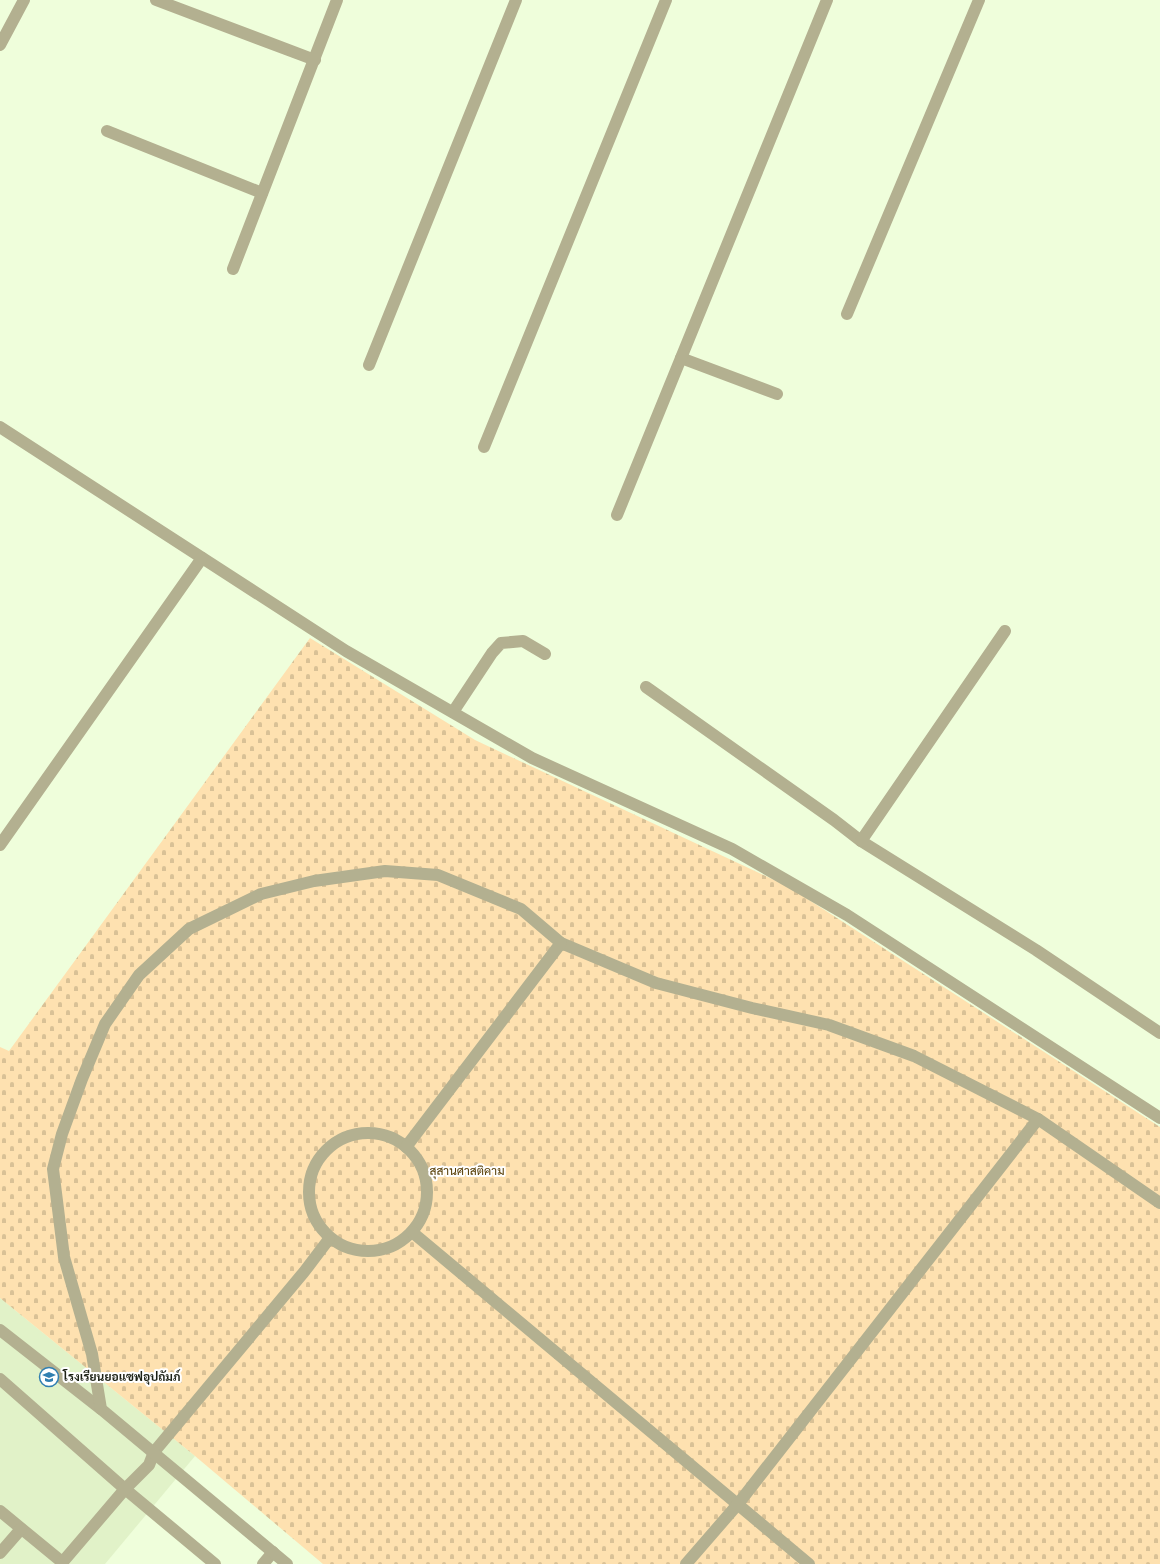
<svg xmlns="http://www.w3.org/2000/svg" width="1160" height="1564" viewBox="0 0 1160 1564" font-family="'Fira Sans Condensed',Sarabun,sans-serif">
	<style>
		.built { fill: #e1f2c8 }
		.cemetery { fill: url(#cemetery-stones) }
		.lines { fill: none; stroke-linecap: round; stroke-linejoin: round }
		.service { stroke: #b3b090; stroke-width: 12 }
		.minor { stroke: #b3b090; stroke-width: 12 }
		.labels { text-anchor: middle; stroke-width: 4; stroke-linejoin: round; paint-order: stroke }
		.park-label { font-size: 12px; fill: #563c03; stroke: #fff }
		.poi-label { font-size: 12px; font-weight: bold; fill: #1c2115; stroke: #fff; text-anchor: start }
	</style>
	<defs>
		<pattern id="cemetery-stones" width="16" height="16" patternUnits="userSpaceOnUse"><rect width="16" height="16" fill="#fee1b0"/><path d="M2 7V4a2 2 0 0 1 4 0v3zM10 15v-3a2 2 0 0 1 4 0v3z" fill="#d9c196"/></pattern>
	</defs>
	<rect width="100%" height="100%" fill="#effedb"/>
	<!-- built -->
	<path class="built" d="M0,1298L195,1456L105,1564H0Z"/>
	<!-- cemetery -->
	<path class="cemetery" d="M310,638L475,740L789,887L1160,1127V1564H323L195,1456L0,1298V1047L9,1051Z"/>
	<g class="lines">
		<!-- service -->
		<g class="service">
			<path d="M0,45L24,0"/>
			<path d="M453,712L492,653L501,643L523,641L545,654"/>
			<path d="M561,943L656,983L752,1008L829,1025L914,1056L1038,1119L1160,1203"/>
			<circle cx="368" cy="1192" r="59"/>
			<path d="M412,1232L809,1564"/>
			<path d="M0,1330L101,1409"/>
			<path d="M0,1379L125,1489L215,1564"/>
			<path d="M0,1511L62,1562"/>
			<path d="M0,1553L21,1529"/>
			<path d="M61,1564L125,1489L149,1465L154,1452L304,1272L329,1239"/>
			<path d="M263,1564L273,1552"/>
			<path d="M287,1564L101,1409L92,1354L64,1257L53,1169L62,1134L82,1079L105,1024L139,975L189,929L261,894L314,881L385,871L438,875L521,909L561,943L406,1147"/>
			<path d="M686,1564L738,1504L1038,1119"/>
		</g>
		<!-- minor -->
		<g class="minor">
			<path d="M156,0L315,60"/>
			<path d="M107,131L262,193"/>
			<path d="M233,269L337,0"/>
			<path d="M847,314L979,0"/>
			<path d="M681,358L777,394"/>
			<path d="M369,365L516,0"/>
			<path d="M0,427L346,651L532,758L732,849L847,915L1160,1118"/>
			<path d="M484,447L666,0"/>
			<path d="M617,515L827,0"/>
			<path d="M646,687L834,820L861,841L1036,950L1160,1033"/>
			<path d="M861,841L1005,631"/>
			<path d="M0,845L202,558"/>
		</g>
	</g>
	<!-- icons -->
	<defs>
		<g id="school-ring" transform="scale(1)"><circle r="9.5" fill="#fff" stroke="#317fb1" stroke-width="1.5"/><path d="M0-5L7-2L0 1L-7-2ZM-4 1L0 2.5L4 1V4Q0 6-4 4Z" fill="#317fb1"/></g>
	</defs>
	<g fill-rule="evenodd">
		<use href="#school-ring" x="49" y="1377"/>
	</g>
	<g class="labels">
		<!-- park labels -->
		<g class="park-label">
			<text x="467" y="1175">สุสานศาสติคาม</text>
		</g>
		<!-- poi labels -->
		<g class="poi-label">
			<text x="63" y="1381">โรงเรียนยอแซฟอุปถัมภ์</text>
		</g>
	</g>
</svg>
